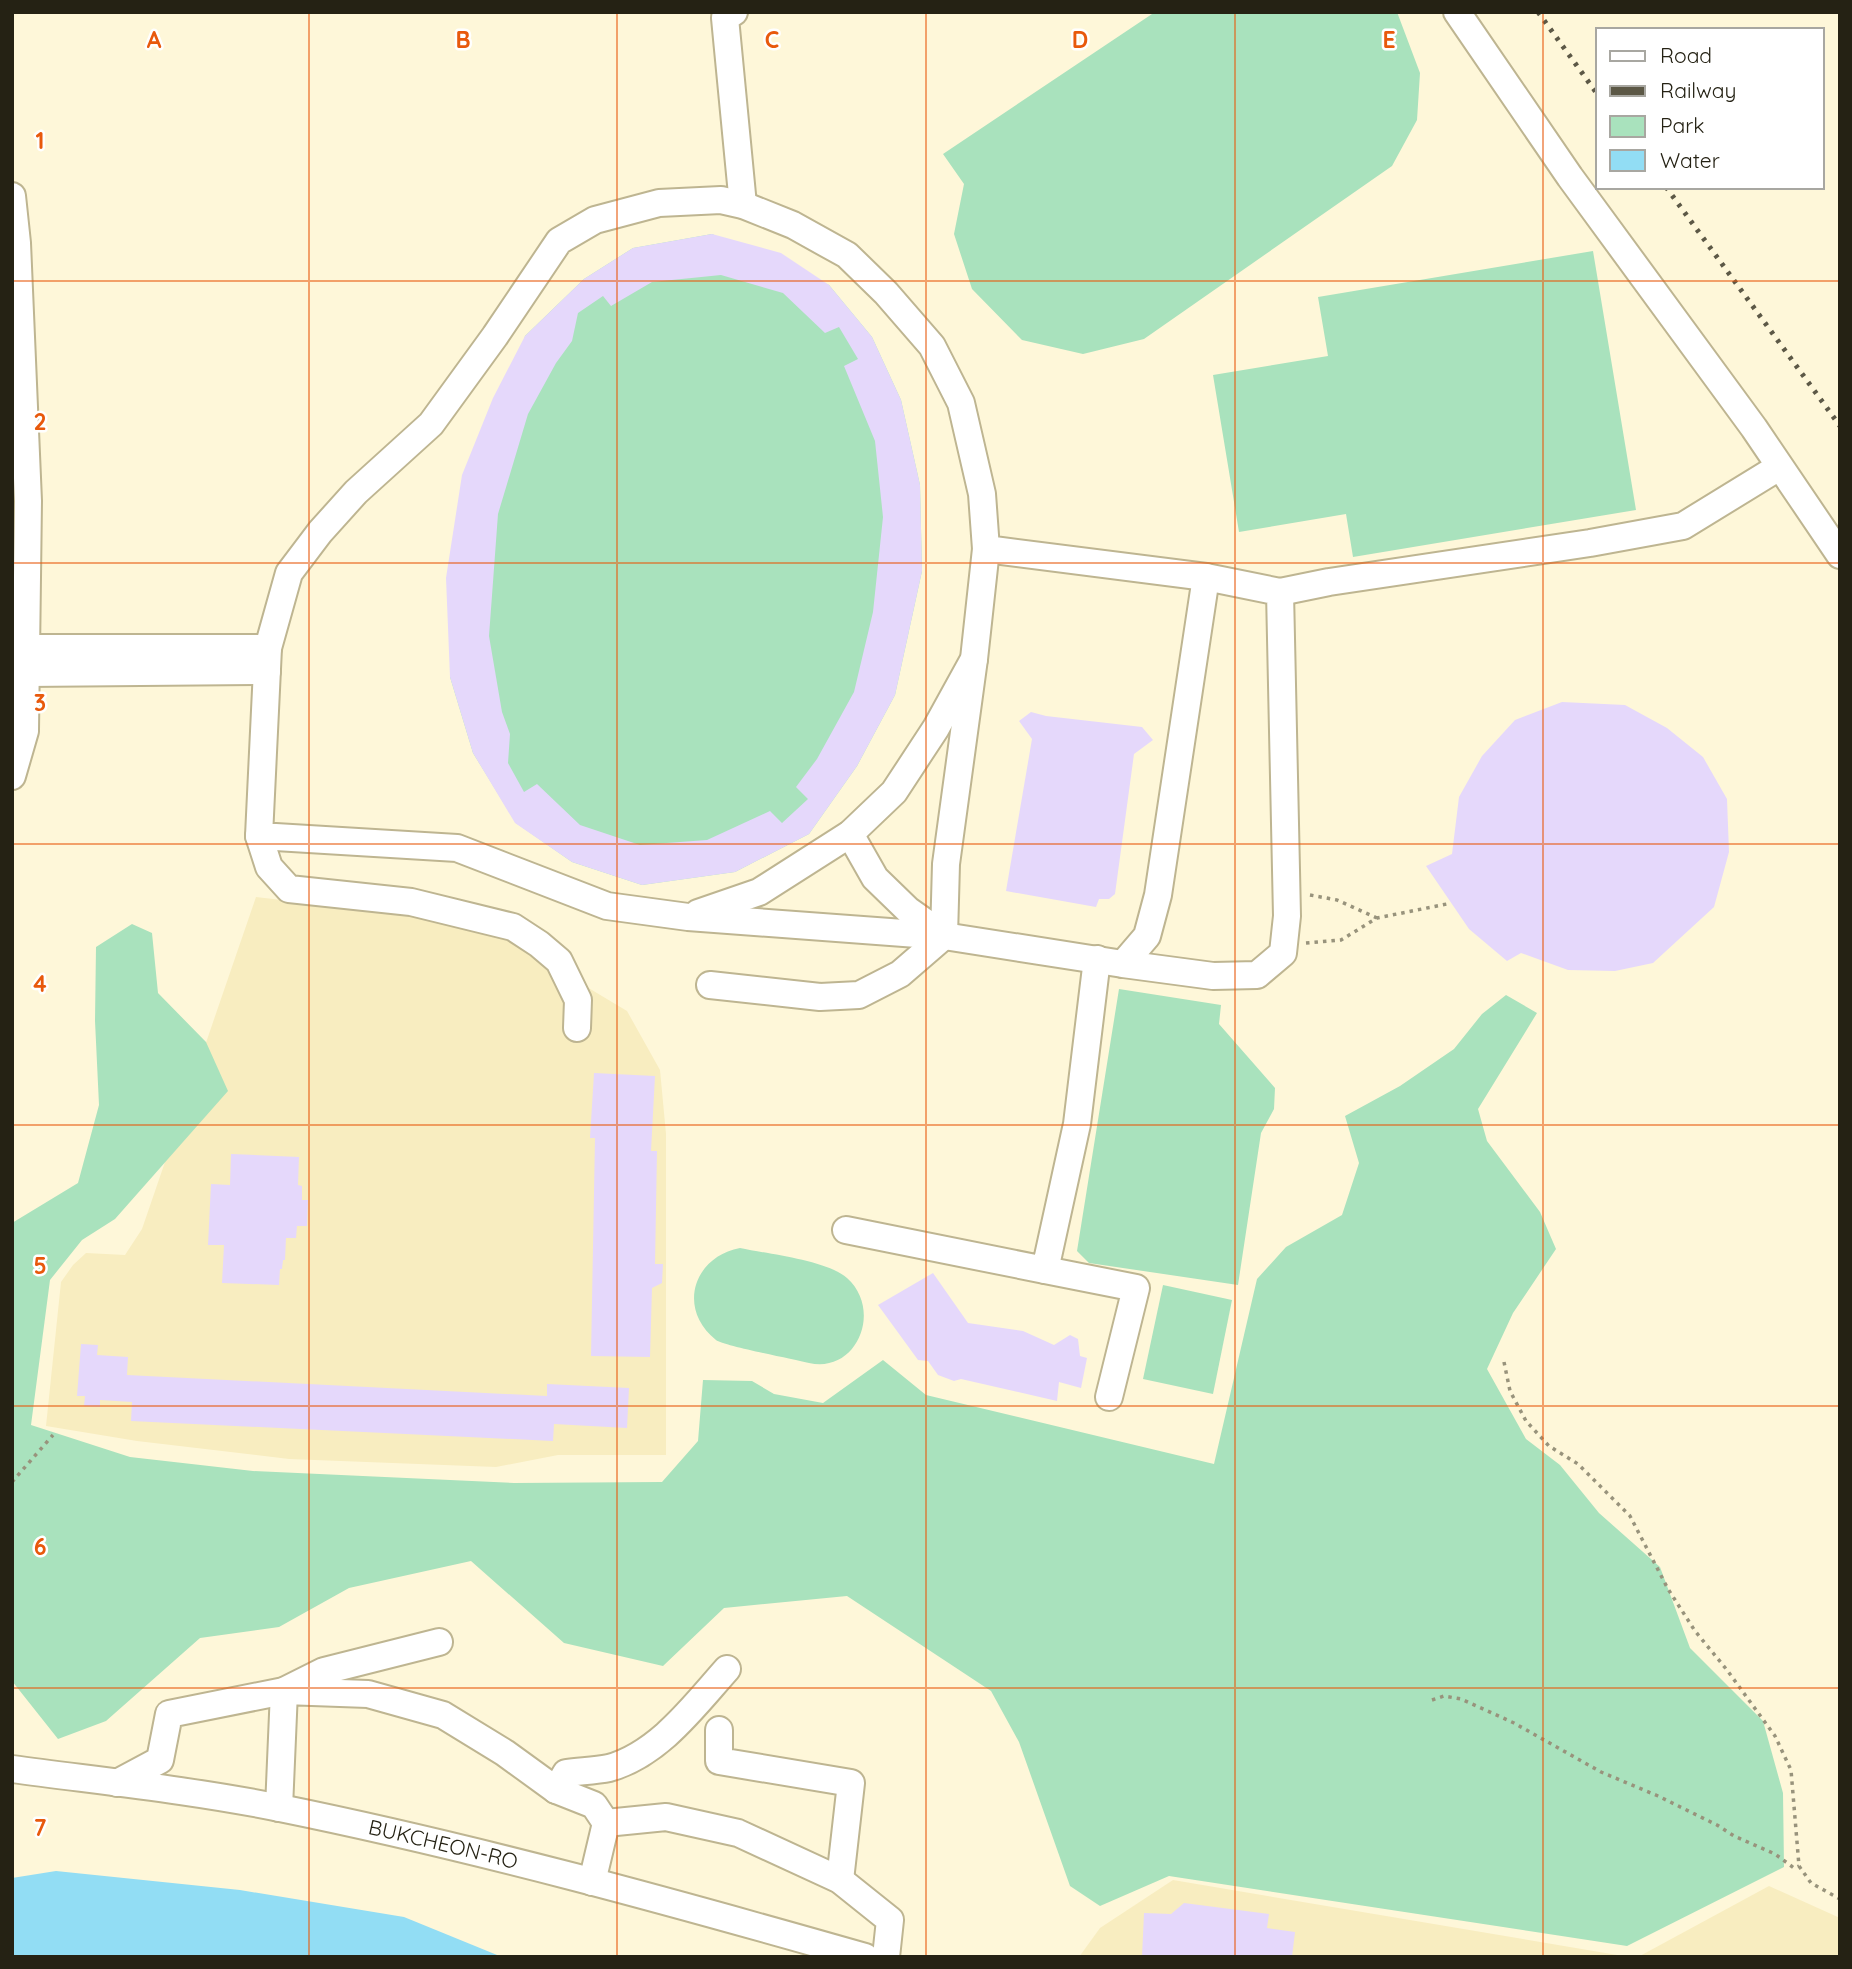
<svg xmlns="http://www.w3.org/2000/svg" width="1852" height="1969" viewBox="0 0 1852 1969" font-family="Quicksand,sans-serif">
	<style>
		.built { fill: #f8edc0 }
		.green { fill: #a9e2bd }
		.water { fill: #92ddf4 }
		.building { fill: #e5d8fb; fill-rule: evenodd }
		.lines { fill: none; stroke-linecap: round; stroke-linejoin: round }
		.minor-casing { stroke: #beb591; stroke-width: 30 }
		.path { stroke: #98937c; stroke-width: 3.5; stroke-dasharray: 3.5 5; stroke-linecap: butt }
		.minor { stroke: #fff; stroke-width: 26 }
		.rail { stroke: #5c5846; stroke-width: 5; stroke-dasharray: 3.5 7; stroke-linecap: butt }
		.grid { fill: none; stroke: #e8590c; stroke-width: 2; stroke-opacity: 0.55 }
		.labels { text-anchor: middle; stroke-width: 5; stroke-linejoin: round; paint-order: stroke }
		.street-label { font-size: 21px; fill: #252214; stroke: #fff }
		.grid-label { font-size: 23px; text-anchor: middle; font-weight: bold; fill: #e8590c; stroke: #fff; stroke-width: 5; stroke-linejoin: round; paint-order: stroke }
	</style>
	<rect width="100%" height="100%" fill="#fef7d9"/>
	<!-- built -->
	<g class="built">
		<path d="M256,897L410,915L505,938L627,1011L660,1070L666,1134V1455H558L496,1467L289,1459L137,1441L46,1426L61,1282L73,1265L86,1253L125,1255L142,1229Z"/>
		<path d="M1173,1880L1629,1957H1079L1100,1928Z"/>
		<path d="M1769,1886L1840,1918V1957H1638Z"/>
	</g>
	<!-- green -->
	<g class="green">
		<path d="M1155,12H1397L1420,73L1417,120L1392,166L1144,339L1083,354L1022,340L972,289L954,234L964,184L943,154Z"/>
		<path d="M712,234L829,285L872,337L901,400L920,485L922,571L895,695L857,766L809,834L735,872L642,885L572,862L516,823L473,753L450,677L525,336L584,279L633,248Z"/>
		<path d="M1593,251L1636,510L1353,557L1346,514L1239,532L1213,375L1328,356L1318,297Z"/>
		<path d="M132,924L152,933L158,993L206,1042L228,1091L115,1219L82,1240L50,1280L31,1425L130,1457L253,1471L514,1483L662,1482L698,1441L703,1380L752,1381L774,1394L823,1403L883,1360L926,1395L1214,1464L1257,1279L1286,1247L1342,1215L1359,1163L1345,1116L1400,1086L1454,1049L1482,1014L1506,995L1537,1013L1478,1109L1487,1141L1540,1212L1556,1249L1513,1313L1487,1369L1526,1439L1560,1465L1599,1513L1660,1567L1690,1648L1763,1721L1783,1793L1784,1867L1627,1946L1169,1876L1100,1906L1070,1886L1019,1742L991,1691L847,1596L724,1608L663,1666L564,1643L471,1561L349,1588L279,1627L200,1638L106,1721L58,1739L12,1681V1223L78,1183L99,1105L95,1021L96,947Z"/>
		<path d="M1119,989L1221,1005L1219,1024L1275,1088L1274,1109L1261,1133L1238,1285L1089,1263L1077,1251Z"/>
		<path d="M740,1248C768,1254 826,1260 847,1278C883,1310 857,1374 809,1363C793,1359 724,1346 716,1340C677,1309 693,1257 740,1248Z"/>
		<path d="M1163,1285L1232,1300L1213,1394L1143,1379Z"/>
	</g>
	<!-- water -->
	<path class="water" d="M56,1871L240,1890L404,1917L502,1957H12V1878Z"/>
	<!-- building -->
	<g class="building">
		<path d="M712,234L781,253L829,285L872,337L901,400L920,485L922,571L895,695L857,766L809,834L735,872L642,885L572,862L515,823L473,753L450,677L446,578L462,475L493,398L525,336L584,279L633,248ZM721,275L783,293L825,333L839,327L858,359L844,366L875,441L883,517L873,612L854,692L817,759L796,787L808,799L782,823L770,811L707,840L640,845L580,825L537,784L524,792L508,763L510,734L502,712L489,636L498,514L528,414L556,363L572,341L578,313L603,296L611,306L652,282Z"/>
		<path d="M1562,702L1625,705L1667,728L1703,757L1727,799L1729,852L1714,907L1653,963L1615,971L1568,970L1521,953L1507,961L1469,929L1426,866L1452,854L1459,797L1482,756L1515,720Z"/>
		<path d="M1031,712L1046,716L1142,727L1153,740L1134,754L1115,894L1109,899H1099L1096,907L1006,891L1032,739L1019,721Z"/>
		<path d="M594,1073L655,1076L651,1151H657L655,1264H663L662,1283L652,1288L650,1357L591,1356L595,1138H590Z"/>
		<path d="M231,1154L299,1157L298,1185L302,1186V1200H308L307,1226H297L296,1238H286L285,1260H283L282,1269H280L279,1285L222,1283L224,1245H208L211,1184L230,1185Z"/>
		<path d="M933,1273L968,1323L1023,1331L1054,1345L1070,1335L1078,1339L1080,1356L1087,1358L1081,1388L1059,1382L1057,1401L961,1379L954,1381L938,1375L928,1361L918,1360L878,1305Z"/>
		<path d="M81,1344L98,1345L97,1355L128,1357L127,1375L547,1396V1384L629,1388L627,1428L554,1424L553,1441L131,1421L132,1402L100,1400V1407L84,1406L85,1396H77Z"/>
		<path d="M1184,1903L1269,1914L1267,1928L1295,1932L1292,1957H1142L1144,1913L1171,1914Z"/>
	</g>
	<g class="lines">
		<!-- minor casing -->
		<g class="minor-casing">
			<g id="minor">
				<path d="M734,12L725,18L743,205"/>
				<path d="M1457,12L1570,177L1754,428L1840,555"/>
				<path d="M12,196L17,243L28,501L25,731L12,776"/>
				<path d="M721,200L743,205L793,225L847,255L886,293L932,346L961,403L982,494L986,549L1206,577L1280,592L1287,916L1283,953L1257,975L1213,976L1123,964L944,936L688,917L607,906L457,848L259,836L268,648L289,573L320,532L356,492L431,424L495,336L559,241L595,220L659,203Z"/>
				<path d="M1280,592L1329,582L1590,543L1683,526L1779,467"/>
				<path d="M26,648H268"/>
				<path d="M26,673L267,671"/>
				<path d="M850,834L875,878L908,910L942,934"/>
				<path d="M259,836L269,867L289,889L411,902L513,927L539,944L559,961L578,1000L577,1028"/>
				<path d="M698,913L759,892L850,834L894,792L936,728L974,659L986,549"/>
				<path d="M1123,964L1147,936L1158,895L1206,577"/>
				<path d="M710,985L820,997L859,995L900,974L944,936L946,864L974,659"/>
				<path d="M846,1230L1045,1270L1077,1124L1097,959"/>
				<path d="M1045,1270L1136,1288L1109,1397"/>
				<path d="M719,1730V1761L851,1783L840,1880"/>
				<path id="s1" d="M12,1769C101,1781 192,1790 280,1808C477,1848 672,1902 865,1957"/>
				<path d="M117,1783L160,1760L169,1714L284,1691L324,1671L439,1642"/>
				<path d="M556,1790L566,1773C580,1771 595,1771 609,1768C659,1754 694,1706 727,1669"/>
				<path d="M279,1808L284,1691L368,1694L443,1715L505,1753L556,1790L594,1805L606,1823L592,1882"/>
				<path d="M606,1823L666,1817L738,1833L840,1880L890,1920L886,1957"/>
			</g>
		</g>
		<!-- path -->
		<g class="path">
			<path d="M1310,895L1337,900L1377,918"/>
			<path d="M1306,943L1341,940L1377,918L1447,904"/>
			<path d="M1504,1362L1510,1391L1526,1421L1549,1446L1578,1464L1630,1516L1668,1589L1695,1631L1727,1670L1775,1736L1791,1770L1799,1866L1811,1883L1840,1899"/>
			<path d="M12,1482L53,1435"/>
			<path d="M1432,1700L1444,1696L1461,1699L1514,1723L1601,1772L1658,1796L1717,1825L1734,1836L1775,1854L1794,1868L1799,1866"/>
		</g>
		<!-- minor -->
		<use href="#minor" class="minor"/>
		<!-- rail -->
		<g class="rail">
			<path d="M1538,12L1598,95"/>
			<path d="M1666,187L1840,426"/>
		</g>
	</g>
	<!-- grid -->
	<path class="grid" d="M309,12V1957M617,12V1957M926,12V1957M1235,12V1957M1543,12V1957M12,281H1840M12,563H1840M12,844H1840M12,1125H1840M12,1406H1840M12,1688H1840"/>
	<g class="labels">
		<!-- street labels -->
		<g class="street-label">
			<text dy="7" stroke="none"><textPath href="#s1" startOffset="438">BUKCHEON-RO</textPath></text>
		</g>
	</g>
	<g class="grid-label">
		<text x="154" y="48">A</text>
		<text x="463" y="48">B</text>
		<text x="772" y="48">C</text>
		<text x="1080" y="48">D</text>
		<text x="1389" y="48">E</text>
		<text x="40" y="149">1</text>
		<text x="40" y="430">2</text>
		<text x="40" y="711">3</text>
		<text x="40" y="992">4</text>
		<text x="40" y="1274">5</text>
		<text x="40" y="1555">6</text>
		<text x="40" y="1836">7</text>
	</g>
	<!-- border -->
	<rect width="1852" height="1969" fill="none" stroke="#252214" stroke-width="28"/>
	<!-- legend -->
	<rect x="1596" y="28" width="228" height="161" fill="#ffffff" stroke="#a8a7a1" stroke-width="2"/>
	<rect x="1610" y="51" width="35" height="10" fill="#ffffff" stroke="#a8a7a1" stroke-width="2"/>
	<text x="1660" y="63" font-size="21" fill="#252214">Road</text>
	<rect x="1610" y="86" width="35" height="10" fill="#5c5846" stroke="#a8a7a1" stroke-width="2"/>
	<text x="1660" y="98" font-size="21" fill="#252214">Railway</text>
	<rect x="1610" y="116" width="35" height="21" fill="#a9e2bd" stroke="#a8a7a1" stroke-width="2"/>
	<text x="1660" y="133" font-size="21" fill="#252214">Park</text>
	<rect x="1610" y="150" width="35" height="21" fill="#92ddf4" stroke="#a8a7a1" stroke-width="2"/>
	<text x="1660" y="168" font-size="21" fill="#252214">Water</text>
</svg>
